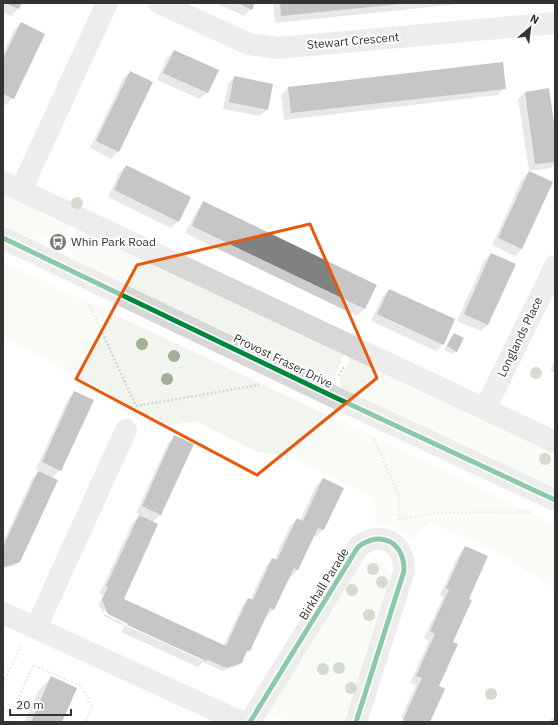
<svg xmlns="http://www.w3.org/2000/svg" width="558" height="725" viewBox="0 0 558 725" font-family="'IBM Plex Sans',sans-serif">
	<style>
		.green { fill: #f1f5ed }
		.shadow { fill: #0003 }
		.building { fill: #818181 }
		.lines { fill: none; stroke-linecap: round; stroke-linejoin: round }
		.path { stroke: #d6d6d6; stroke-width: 2.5; stroke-dasharray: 2 2; stroke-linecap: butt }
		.minor { stroke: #d7d7d7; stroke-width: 22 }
		.cycleway-casing { stroke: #fff; stroke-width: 8 }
		.cycleway { stroke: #00873e; stroke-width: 5 }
		.tree { fill: #a2b095 }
		.marked { fill: none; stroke: #e8590c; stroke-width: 3; stroke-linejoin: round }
		.labels { text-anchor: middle; stroke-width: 4; stroke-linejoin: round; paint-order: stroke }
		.street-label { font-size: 12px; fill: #333; stroke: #fff }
		.poi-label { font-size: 12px; fill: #333; stroke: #fff; text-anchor: start }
	</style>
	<rect width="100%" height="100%" fill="#fff"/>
	<!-- green -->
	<g class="green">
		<path d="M3,192L72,224L63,243L50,237L36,240L3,225Z"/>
		<path d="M77,228L344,355L335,376L326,381L76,262L69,246Z"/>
		<path d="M3,262L374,437L555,525V589L504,556L430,522L412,539L396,527L375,523V498L294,458L256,451L196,421L157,427L112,407L107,393L3,336Z"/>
		<path d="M351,358L555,454V487L341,388L340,379Z"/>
		<path d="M368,561L381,562L389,572L390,584L348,722H289L269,713V706L357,566Z"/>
	</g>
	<!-- shadow -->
	<g class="shadow">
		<path d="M3,3H21L18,9L11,16L3,12Z"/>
		<path d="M216,3H254L251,9L244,16Z"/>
		<path d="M273,3H469L275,23Z"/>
		<path d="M21,23L13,98L6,105L3,104V53L14,30Z"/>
		<path d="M174,51L207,92L200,99L157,80L167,58Z"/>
		<path d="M130,72L151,83L118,152L111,159L90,148L123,79Z"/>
		<path d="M235,77L267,109L260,116L223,109L228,84Z"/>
		<path d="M288,88H505L498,95L284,120L281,95Z"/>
		<path d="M525,92L555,137V164L551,168L529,171L518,99Z"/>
		<path d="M126,166L178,221L171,228L108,197L119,173Z"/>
		<path d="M529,172L522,249L515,256L492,245L522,179Z"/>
		<path d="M203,203L364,309L357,316L185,233L197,210Z"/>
		<path d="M491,254L488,324L481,331L457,321L484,261Z"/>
		<path d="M389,290L443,344L436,351L371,321L382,297Z"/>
		<path d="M454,334L457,351L453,354L444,350L451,337Z"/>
		<path d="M555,359V373L550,371Z"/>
		<path d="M75,392L60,470L52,478L19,561L16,565L3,569V542L32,479L40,471L36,469L68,399Z"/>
		<path d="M175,437L192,445L160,515L152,523L123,599L223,646L242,607L248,600H250L266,566L273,559L274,560L290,526L297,519L300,520L316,486L323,479L343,488L323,530L316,537L314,535L298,570L291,577L289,576L273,610L267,617L265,616L249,651L244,656L241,662L238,666L222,671L203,662L198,667L121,632L124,626L105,617L103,613L123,623L122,624L204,661V659L104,611L103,613L99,604L103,595L100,593L132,523L140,515L136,513L168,443Z"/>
		<path d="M465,547L468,599L438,686L429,722H409L401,718L416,685L410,683L429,641L424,638L443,597L440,595L459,554Z"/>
		<path d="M51,678L61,722H24L38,691Z"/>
		<path d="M555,716V722H550L551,719Z"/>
	</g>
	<!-- building -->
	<g class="building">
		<path d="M5,3H22L19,9Z"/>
		<path d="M238,3H255L252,10Z"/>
		<path d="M280,3H400V4L281,16Z"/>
		<path d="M21,22L45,34L14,99L3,94V59Z"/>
		<path d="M174,50L219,70L208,93L163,73Z"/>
		<path d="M503,62L506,89L291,113L288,87Z"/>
		<path d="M130,71L153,82L119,152L96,141Z"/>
		<path d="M234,76L273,84L268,110L229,102Z"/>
		<path d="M549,88L555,130V162L535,164L525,92Z"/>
		<path d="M126,165L191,197L179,222L114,190Z"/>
		<path d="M529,171L553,182L522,249L498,238Z"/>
		<path d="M203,201L377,285L365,309L192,226Z"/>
		<path d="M491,253L516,264L488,325L464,314Z"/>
		<path d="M389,289L455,319L444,345L377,314Z"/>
		<path d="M454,333L464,338L457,352L447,346Z"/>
		<path d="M74,391L94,400L61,471L42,462Z"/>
		<path d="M174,435L194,444L161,515L142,506Z"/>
		<path d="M38,471L58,480L20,562L4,567L3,544L4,545Z"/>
		<path d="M323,478L344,488L324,530L318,528L298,570L294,568L274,610L270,608L250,651L247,650L242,663L226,668L207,659L206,661L127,625L128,624L108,614L102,600L108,587L106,586L139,515L158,524L124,599L226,646L248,598L253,600L272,558L277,560L297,518L303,521Z"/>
		<path d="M465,546L488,556L469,599L472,600L453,642L458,644L439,686L445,689L430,722H405L403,720L422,678L416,676L435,634L430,631L449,590L446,588Z"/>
		<path d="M51,676L77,688L62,722H31Z"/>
	</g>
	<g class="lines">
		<!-- path -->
		<g class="path">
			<path d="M89,304L136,406L259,385"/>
			<path d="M339,376L344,366"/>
			<path d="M374,439L399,496V519L437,513L531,512"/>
			<path d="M3,683L22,644"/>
			<path d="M3,709L12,713"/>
			<path d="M8,722L33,665L81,686L92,706L85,722"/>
		</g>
		<!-- minor -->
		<g class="minor">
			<path d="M159,3L249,44L278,48L555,23"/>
			<path d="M3,182L555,442"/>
			<path d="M21,190L107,3"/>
			<path d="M3,238L330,395L555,500"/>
			<path d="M485,409L555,266"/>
			<path d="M3,613L241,722"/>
			<path d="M36,628L126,430"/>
			<path d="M250,722L358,547C381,529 405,543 404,571L356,722"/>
		</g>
		<!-- cycleway casing -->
		<g class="cycleway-casing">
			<g id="cycleway">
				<path d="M3,238L330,395L555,500"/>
				<path d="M250,722L358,547C381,529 405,543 404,571L356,722"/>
			</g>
		</g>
		<!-- cycleway -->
		<use href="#cycleway" class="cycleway"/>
	</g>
	<!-- trees -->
	<g class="tree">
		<circle cx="77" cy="203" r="6"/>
		<circle cx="142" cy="344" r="6"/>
		<circle cx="174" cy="356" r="6"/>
		<circle cx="536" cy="373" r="6"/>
		<circle cx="167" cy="379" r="6"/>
		<circle cx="545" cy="459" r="6"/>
		<circle cx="373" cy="569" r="6"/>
		<circle cx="382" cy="582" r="6"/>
		<circle cx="352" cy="590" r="6"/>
		<circle cx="369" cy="615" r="6"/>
		<circle cx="339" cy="668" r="6"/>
		<circle cx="323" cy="669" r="6"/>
		<circle cx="351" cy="688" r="6"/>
		<circle cx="491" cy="694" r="6"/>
	</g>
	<!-- marked area -->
	<path d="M0 0H558V725H0ZM310,224L377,378L257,475L76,379L137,265Z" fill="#fff" fill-opacity=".55" fill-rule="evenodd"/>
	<path class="marked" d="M310,224L377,378L257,475L76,379L137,265Z"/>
	<!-- icons -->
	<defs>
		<g id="bus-disc" transform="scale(0.9)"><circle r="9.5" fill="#7a7a7a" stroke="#fff"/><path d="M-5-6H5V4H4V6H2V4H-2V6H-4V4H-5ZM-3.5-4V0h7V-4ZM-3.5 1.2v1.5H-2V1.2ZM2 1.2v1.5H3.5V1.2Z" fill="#fff"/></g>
	</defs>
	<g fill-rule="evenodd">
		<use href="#bus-disc" x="58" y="242"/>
	</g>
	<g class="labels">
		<!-- street labels -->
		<g class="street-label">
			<text transform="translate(353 41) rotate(-5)" y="4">Stewart Crescent</text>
			<text transform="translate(520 337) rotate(-64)" y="4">Longlands Place</text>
			<text transform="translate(283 361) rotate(26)" y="4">Provost Fraser Drive</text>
			<text transform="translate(324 584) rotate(-58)" y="4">Birkhall Parade</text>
		</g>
		<!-- poi labels -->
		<g class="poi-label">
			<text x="71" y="246">Whin Park Road</text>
		</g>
	</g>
	<!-- border -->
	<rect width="558" height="725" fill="none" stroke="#333333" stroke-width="8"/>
	<!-- north arrow -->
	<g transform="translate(530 28) rotate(28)" stroke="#ffffff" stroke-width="3" paint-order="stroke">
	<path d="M0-3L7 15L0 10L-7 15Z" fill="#333333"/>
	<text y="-6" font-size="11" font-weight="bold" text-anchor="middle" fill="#333333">N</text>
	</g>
	<!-- scale -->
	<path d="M10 709v6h61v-6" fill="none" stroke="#333333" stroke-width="2"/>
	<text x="16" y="709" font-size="12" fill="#333333" stroke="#ffffff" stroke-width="3" paint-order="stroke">20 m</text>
</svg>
